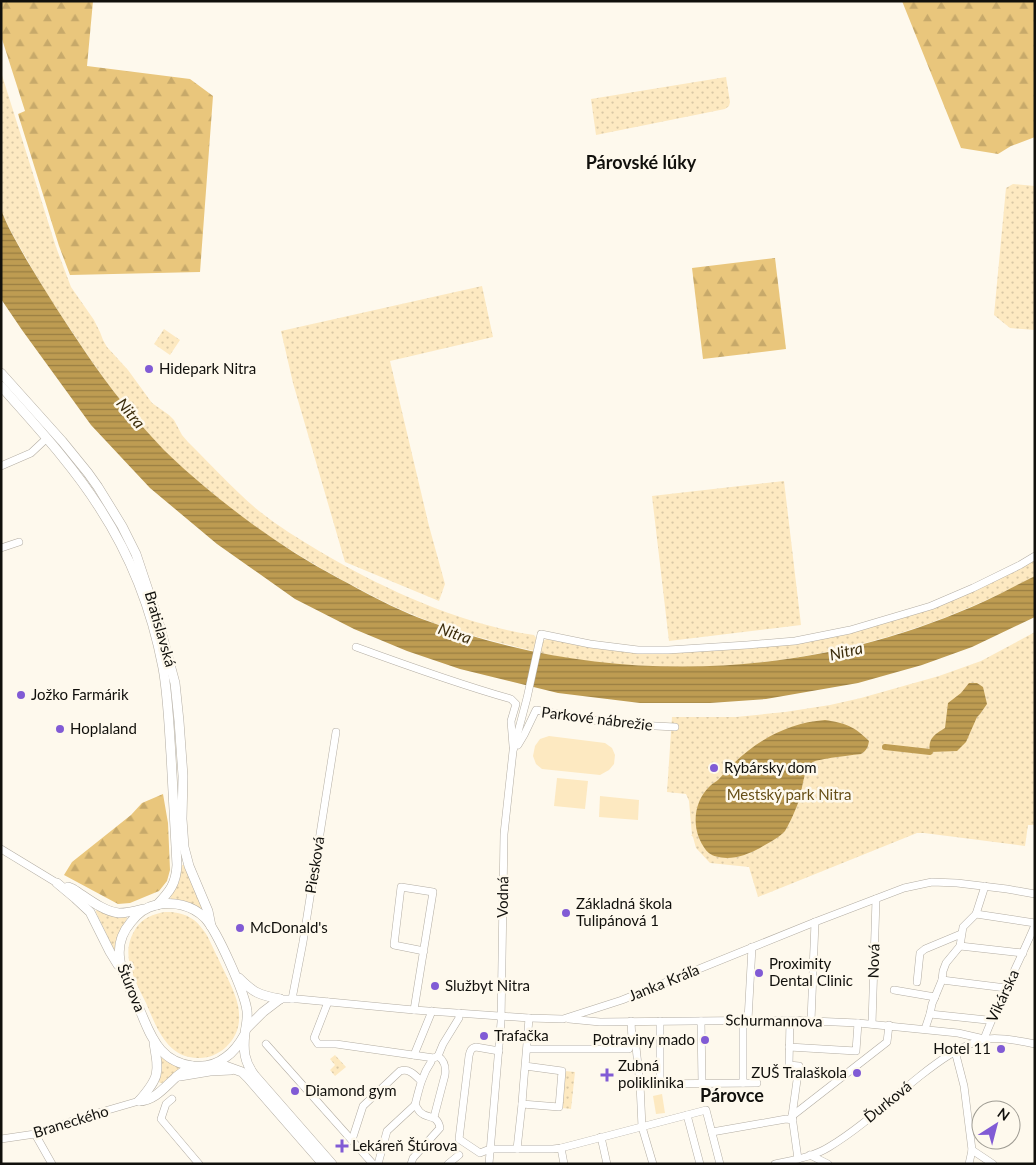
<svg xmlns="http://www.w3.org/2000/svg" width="1036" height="1165" viewBox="0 0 1036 1165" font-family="Lato,sans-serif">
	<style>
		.green { fill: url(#green-dots) }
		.forest { fill: url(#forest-firs) }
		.pitch { fill: #fde9c1 }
		.water { fill: url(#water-rules) }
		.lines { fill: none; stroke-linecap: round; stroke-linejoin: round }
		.canal { stroke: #be9c52; stroke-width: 6 }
		.minor-casing { stroke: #b3ada3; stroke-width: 8 }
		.major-casing { stroke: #b3ada3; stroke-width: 10 }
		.minor { stroke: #fff; stroke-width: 7 }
		.major { stroke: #fff; stroke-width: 9 }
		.poi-dot { fill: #815bd5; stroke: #fef9ed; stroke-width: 2 }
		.labels { text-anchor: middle; stroke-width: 5; stroke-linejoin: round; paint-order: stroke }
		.poi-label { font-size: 15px; fill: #11100c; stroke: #fef9ed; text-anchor: start }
		.street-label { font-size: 15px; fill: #11100c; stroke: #fef9ed }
		.park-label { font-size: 15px; fill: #674f17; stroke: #fef9ed }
		.water-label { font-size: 16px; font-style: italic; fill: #3d2e0d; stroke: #fef9ed }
		.quarter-label { font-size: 18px; font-weight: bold; fill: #11100c; stroke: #fef9ed }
	</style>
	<defs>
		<pattern id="green-dots" width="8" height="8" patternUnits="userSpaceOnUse" patternTransform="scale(1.25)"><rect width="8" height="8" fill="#fde9c1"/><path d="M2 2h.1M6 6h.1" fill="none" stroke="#d8c7a5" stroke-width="1.8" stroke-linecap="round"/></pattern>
		<pattern id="forest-firs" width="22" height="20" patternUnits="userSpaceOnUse" patternTransform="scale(1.25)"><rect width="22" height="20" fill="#e9c67c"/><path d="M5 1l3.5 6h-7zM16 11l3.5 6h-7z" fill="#c7a96a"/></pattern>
		<pattern id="water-rules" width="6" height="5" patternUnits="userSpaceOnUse" patternTransform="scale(1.25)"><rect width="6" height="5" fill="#be9c52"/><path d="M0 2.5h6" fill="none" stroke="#997e42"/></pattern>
	</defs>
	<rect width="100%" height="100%" fill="#fef9ed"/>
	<!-- green -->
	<g class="green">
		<path d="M1,72L56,247L71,287L94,320L100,332L103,340L107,347L128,370L152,403L169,415L174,420L182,435L188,442C211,465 234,490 259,511C278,526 299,539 319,551C383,589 460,624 534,635L537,639L534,651C496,642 458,633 421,618C395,608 371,595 346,582C281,547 218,505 166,452C129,415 99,373 71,330C54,306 39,281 25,256C16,240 7,226 1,209Z"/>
		<path d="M726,77L730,102L729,106L725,109L596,135L591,99Z"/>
		<path d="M1013,184L1035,186V330L1010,328L994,315L1006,188Z"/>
		<path d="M482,286L493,337L390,361L429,526L445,584L439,601L345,562L293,383L281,331Z"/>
		<path d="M164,329L180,340L170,355L154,344Z"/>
		<path d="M784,481L801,625L669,641L652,496Z"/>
		<path d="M1035,558V576C1018,584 1001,594 984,601C846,663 689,684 540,653L542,641L547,639L573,644L683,651L727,650L769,646L909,616Z"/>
		<path d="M1035,632V825H1028L1025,846L924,833H917L758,897L749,867L710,863L696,848L693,837L691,835H692L689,801L686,794L667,792L672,717H736L785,712L830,705L861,698L939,676L981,661Z"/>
		<path d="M182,865H184L203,908L201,909L172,900L170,897L179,882Z"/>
		<path d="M96,910L116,917H126L127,918C123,928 117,937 116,948L114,950L96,912Z"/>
		<path d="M165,912C176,912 184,913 194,920C197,922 201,927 204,931C210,939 213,949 218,958C225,974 239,997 239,1014C240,1028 235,1039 225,1048C218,1054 209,1058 200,1058C167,1059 157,1028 146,1003C134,978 119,954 136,928C143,918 153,914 165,912Z"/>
		<path d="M335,1055L346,1067L335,1076L330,1070L335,1065L330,1059Z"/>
		<path d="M162,1057L179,1067L180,1069L174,1073L162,1083H160L159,1081L162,1070L161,1059Z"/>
		<path d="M565,1071L575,1072L571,1109L562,1108Z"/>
	</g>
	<!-- forest -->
	<g class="forest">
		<path d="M1,1H93L87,66L190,79L213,96L200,272L70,275L59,246L18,114L25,111L1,36Z"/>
		<path d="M902,1H1035V137L1011,146L998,154L961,148Z"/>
		<path d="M775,258L786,349L703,359L692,268Z"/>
		<path d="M163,794L168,823L170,870L167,881L159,891L130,903L118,904L64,875L72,862L131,815L142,803Z"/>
	</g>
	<!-- pitch -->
	<g class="pitch">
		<path d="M549,736L605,743L612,748L615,755L614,764L609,770L600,775L542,769L536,764L533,756L535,746L540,739Z"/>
		<path d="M557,778L588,781L585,809L554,806Z"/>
		<path d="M600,796L639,800L638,820L599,817Z"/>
		<path d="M662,1094L665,1113L656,1114L653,1096Z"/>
	</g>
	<!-- water -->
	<g class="water">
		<path d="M1,209C7,227 17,242 26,259C45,291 65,322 86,353C109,387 135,420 164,450C177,463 191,475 205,487C247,522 291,553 338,578C366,593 393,608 422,619C604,688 808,682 985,601C1002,593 1018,584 1035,576V617L972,647L922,665L858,683L766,699L710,703H640L558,693L460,669L407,651L354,629L295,599L217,544L150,488L91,425L22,330L1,299Z"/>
		<path d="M969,683H977L983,687L987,704L980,714L977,717L966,742L957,751L930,752C928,738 934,735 945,728L948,703L961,693Z"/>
		<path d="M825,720C845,723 854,726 869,741C868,747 867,750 861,754C853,755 817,759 813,762C803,768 803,789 799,800C797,807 789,825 785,831C779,838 768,843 760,848C751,853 738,858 727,858C710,857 706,853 699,838C692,820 696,799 710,786C713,783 716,782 719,779C746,747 782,723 825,720Z"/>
	</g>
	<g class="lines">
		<!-- canal -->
		<path class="canal" d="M885,747L930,752"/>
		<!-- minor casing -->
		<g class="minor-casing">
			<g id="minor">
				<path d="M1,466L31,453L47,438"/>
				<path d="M1,548L19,542"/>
				<path d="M356,647C408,666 458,684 511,699L516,704L511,721L513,746"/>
				<path d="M518,745L524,735L536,710L599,721L637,725L675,727"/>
				<path d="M1,849L57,883"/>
				<path d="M976,914L1035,923"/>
				<path d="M960,946L1023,953"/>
				<path d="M942,980L1006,988"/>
				<path d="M917,982L920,953L925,949L961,934"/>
				<path d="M894,990L935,997"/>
				<path d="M280,999H298L414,1010L529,1018L563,1019L622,1000L815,922L904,888L932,882L957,883L1007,889L1035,894"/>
				<path d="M292,999L303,942L336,732"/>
				<path d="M328,1002L314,1038L318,1044H336L434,1058L438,1056C445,1061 446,1067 445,1075L434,1117"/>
				<path d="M414,1010L433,892L401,887L394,945L424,951"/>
				<path d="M930,1014L987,1020"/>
				<path d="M569,1019L600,1022L790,1020L858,1023L958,1033L984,1039"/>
				<path d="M743,1020V1083"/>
				<path d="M748,1020L752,947"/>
				<path d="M790,1020L789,1065L799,1066L792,1116L798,1159"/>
				<path d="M631,1021L632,1040L636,1047L640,1084L642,1127L653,1164"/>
				<path d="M660,1021V1084"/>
				<path d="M701,1021L702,1083"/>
				<path d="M811,1021L815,922"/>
				<path d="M872,1024L876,899"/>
				<path d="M925,1029L930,1014L932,1004L942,980L943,971L946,963L960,946L963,927L976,914L985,886"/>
				<path d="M984,1039C999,1000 1019,963 1035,925"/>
				<path d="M266,1044L373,1164"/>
				<path d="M789,1047L856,1051L858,1023"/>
				<path d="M527,1049H629L632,1040"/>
				<path d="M499,1051L476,1047C471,1048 470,1051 469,1056L459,1139L480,1153L490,1149H553L561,1148L706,1110L720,1164"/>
				<path d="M955,1051L964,1086L972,1150L969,1164"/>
				<path d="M414,1055L432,1011"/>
				<path d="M438,1056L443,1044L459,1018V1013"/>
				<path d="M525,1066L562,1071L559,1107L522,1104C524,1075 527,1046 529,1018"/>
				<path d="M640,1084L757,1083"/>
				<path d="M172,1099L166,1104L161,1119L199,1164"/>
				<path d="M687,1115L700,1164"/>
				<path d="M792,1116L887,1042L889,1025"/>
				<path d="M712,1132L786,1119L793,1120"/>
				<path d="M35,1134L52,1164"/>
				<path d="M601,1137L607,1164"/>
				<path d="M1,1139L35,1134L84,1117L139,1101"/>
				<path d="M352,1140L363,1106L400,1071C409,1068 415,1075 421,1081"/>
				<path d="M561,1148L564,1164"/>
				<path d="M517,1149L522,1104"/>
				<path d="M972,1150L993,1164"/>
				<path d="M810,1155L828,1164"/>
				<path d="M378,1164L387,1131L415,1105"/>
				<path d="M411,1164L413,1158L440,1128C437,1113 428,1120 420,1112C418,1110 417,1107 415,1105C419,1089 422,1075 431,1062"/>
				<path d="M448,1164L459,1155"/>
				<path d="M489,1164L501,1022L504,834L513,751L527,698L541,634L590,644L638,650H668L747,645L795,641L850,630L931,606L973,588L1020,565L1035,556"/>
				<path d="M775,1164C793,1160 813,1157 829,1147C862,1127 890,1100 920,1076C939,1061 958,1047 982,1040C995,1036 1021,1041 1035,1044"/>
			</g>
		</g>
		<!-- major casing -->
		<g class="major-casing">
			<g id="major">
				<path d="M1,373L62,441L88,473L98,487L122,526L136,554L158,620L175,683L179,721L183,776L182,819L184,847L189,866L208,911L211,926"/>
				<path d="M1,386C35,425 71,463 99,507C131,556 152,610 163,668C168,696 169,726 171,755C173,791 175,828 177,865C176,884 170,891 157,905"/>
				<path d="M57,883L75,898L90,912L110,952L118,965"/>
				<path d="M68,887L73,889C86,897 104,912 119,913C127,913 135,911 143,909"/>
				<path d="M239,978C254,993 259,995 280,999"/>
				<path d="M246,1029L263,1012L280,999"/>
				<path d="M245,1034C240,1043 235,1051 226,1057C207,1072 177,1068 161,1050C150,1038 145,1021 138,1006C125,978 107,950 131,922C137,914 146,907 156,905C173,901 192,905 205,918C217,931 245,993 247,1011C248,1018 246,1026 245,1033C243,1050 244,1062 255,1076L332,1164"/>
				<path d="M217,1063L242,1072L248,1078L323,1164"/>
				<path d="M180,1076L210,1071L231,1070"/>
				<path d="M139,1101C160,1077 159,1073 154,1043"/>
				<path d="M139,1101C154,1101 165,1087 175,1078C180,1073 186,1070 192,1066"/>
			</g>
		</g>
		<!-- minor -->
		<use href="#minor" class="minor"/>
		<!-- major -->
		<use href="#major" class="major"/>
	</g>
	<!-- markers -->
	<g class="poi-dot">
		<circle cx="149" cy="369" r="5"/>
		<circle cx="21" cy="695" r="5"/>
		<circle cx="60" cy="729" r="5"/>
		<circle cx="714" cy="768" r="5"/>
		<circle cx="566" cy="913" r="5"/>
		<circle cx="240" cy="928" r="5"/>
		<circle cx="759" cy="973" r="5"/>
		<circle cx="435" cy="986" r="5"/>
		<circle cx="484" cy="1036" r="5"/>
		<circle cx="705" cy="1040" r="5"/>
		<circle cx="1001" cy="1049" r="5"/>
		<circle cx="857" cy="1073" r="5"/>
		<path d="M604.5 1067.5h5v5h5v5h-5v5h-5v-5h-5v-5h5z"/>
		<circle cx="295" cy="1091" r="5"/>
		<path d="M339.5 1138.5h5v5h5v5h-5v5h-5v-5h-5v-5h5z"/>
	</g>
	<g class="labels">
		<!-- poi labels -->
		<g class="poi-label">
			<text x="159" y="374">Hidepark Nitra</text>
			<text x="31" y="700">Jožko Farmárik</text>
			<text x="70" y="734">Hoplaland</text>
			<text x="724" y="773">Rybársky dom</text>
			<text x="576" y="909">Základná škola<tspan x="576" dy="17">Tulipánová 1</tspan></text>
			<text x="250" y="933">McDonald's</text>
			<text x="769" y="969">Proximity<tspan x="769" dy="17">Dental Clinic</tspan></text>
			<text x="445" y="991">Službyt Nitra</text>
			<text x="494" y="1041">Trafačka</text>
			<text x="695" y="1045" text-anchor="end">Potraviny mado</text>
			<text x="991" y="1054" text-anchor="end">Hotel 11</text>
			<text x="618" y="1071">Zubná<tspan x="618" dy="17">poliklinika</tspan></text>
			<text x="847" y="1078" text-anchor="end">ZUŠ Tralaškola</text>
			<text x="305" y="1096">Diamond gym</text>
			<text x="352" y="1151">Lekáreň Štúrova</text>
		</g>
		<!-- street labels -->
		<g class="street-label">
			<text transform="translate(160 629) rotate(74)" y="5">Bratislavská</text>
			<text transform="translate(597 719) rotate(7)" y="5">Parkové nábrežie</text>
			<text transform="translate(315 865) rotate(-81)" y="5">Piesková</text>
			<text transform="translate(503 897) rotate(-89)" y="5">Vodná</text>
			<text transform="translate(874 961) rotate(-88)" y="5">Nová</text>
			<text transform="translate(664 983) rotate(-22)" y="5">Janka Kráľa</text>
			<text transform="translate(131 988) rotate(68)" y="5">Štúrova</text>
			<text transform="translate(1003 996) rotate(-65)" y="5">Vikárska</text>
			<text transform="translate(774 1021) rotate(1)" y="5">Schurmannova</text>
			<text transform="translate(888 1102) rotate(-39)" y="5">Ďurková</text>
			<text transform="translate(71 1122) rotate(-17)" y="5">Braneckého</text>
		</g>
		<!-- park labels -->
		<g class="park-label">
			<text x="789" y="800">Mestský park Nitra</text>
		</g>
		<!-- water labels -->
		<g class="water-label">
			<text transform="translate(131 413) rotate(50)" y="6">Nitra</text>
			<text transform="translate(455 633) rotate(19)" y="6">Nitra</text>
			<text transform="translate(846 651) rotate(-13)" y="6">Nitra</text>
		</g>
		<!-- quarter labels -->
		<g class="quarter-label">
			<text x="641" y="169">Párovské lúky</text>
			<text x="732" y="1102">Párovce</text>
		</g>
	</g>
	<!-- border -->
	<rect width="1036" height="1165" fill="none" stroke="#11100c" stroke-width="5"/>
	<!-- north arrow -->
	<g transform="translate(996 1125) rotate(36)"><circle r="24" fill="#fef9ed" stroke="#9f9c93"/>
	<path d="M0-4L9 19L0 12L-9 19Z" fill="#815bd5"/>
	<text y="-8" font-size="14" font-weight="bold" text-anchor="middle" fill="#11100c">N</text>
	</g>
</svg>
